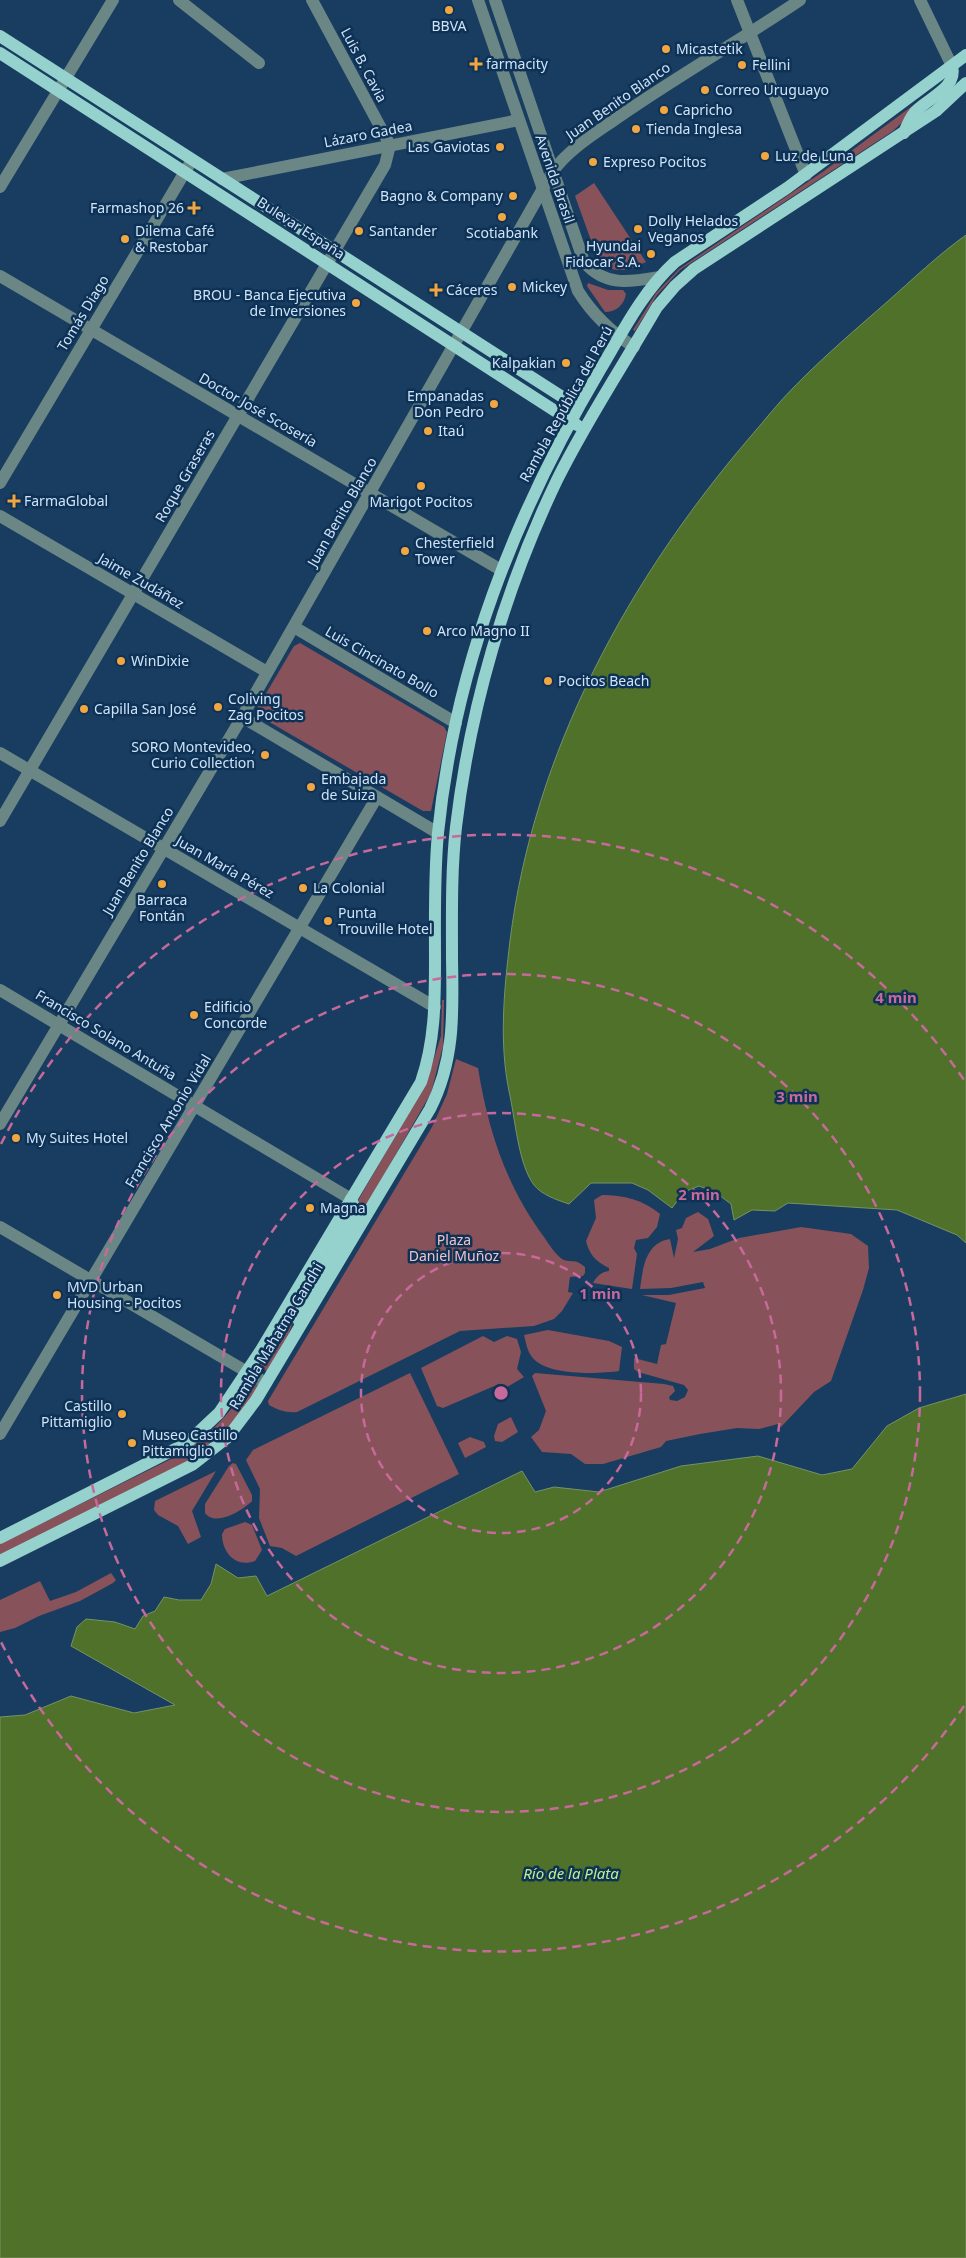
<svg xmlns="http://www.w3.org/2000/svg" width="966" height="2258" viewBox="0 0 966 2258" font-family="'Noto Sans',sans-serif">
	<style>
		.green { fill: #88525a }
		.water { fill: #4f7129; stroke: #759367 }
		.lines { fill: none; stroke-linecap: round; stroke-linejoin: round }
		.minor { stroke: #6a8785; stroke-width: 12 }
		.major { stroke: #95d2ce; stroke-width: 12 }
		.ring { fill: none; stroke: #c7699a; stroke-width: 2.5; stroke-dasharray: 9 6 }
		.poi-dot { fill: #f1a640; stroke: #0e3255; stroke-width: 2 }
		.labels { text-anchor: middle; stroke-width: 5; stroke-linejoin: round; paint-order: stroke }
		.poi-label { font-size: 14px; fill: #cfe3f9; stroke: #0e3255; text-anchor: start }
		.street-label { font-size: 14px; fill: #cfe3f9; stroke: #0e3255 }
		.park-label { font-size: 14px; fill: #f2c2c8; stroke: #0e3255 }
		.water-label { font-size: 15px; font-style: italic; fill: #bef08d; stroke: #0e3255 }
		.centre { fill: #c7699a; stroke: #0e3255; stroke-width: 2.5 }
		.ring-label { font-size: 15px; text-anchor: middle; font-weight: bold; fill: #c7699a; stroke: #0e3255; stroke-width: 5; stroke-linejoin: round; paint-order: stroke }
	</style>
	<rect width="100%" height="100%" fill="#193d60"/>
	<!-- green -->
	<g class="green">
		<path d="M946,81L893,131L680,270L657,295L635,331L633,330L656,293L679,269L824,171Z"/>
		<path d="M594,183L646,262C629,270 614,276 598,260L575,196Z"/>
		<path d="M588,283L608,290H623L626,294C624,305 616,312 605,312L587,286Z"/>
		<path d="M300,643L444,727L447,732L431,811H423L259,716L258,707L294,646Z"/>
		<path d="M442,1000H444L443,1046L431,1093L362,1213L359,1214L357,1202L426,1084L441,1036Z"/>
		<path d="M456,1059L478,1068C488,1130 506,1186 544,1237C548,1243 557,1257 564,1260C573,1263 574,1258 585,1267V1273L583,1276L570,1277L568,1292L573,1293L562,1311L554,1319L534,1326L460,1331L297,1412C286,1413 278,1410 269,1405L268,1401L432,1127L447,1094Z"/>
		<path d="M602,1195C623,1195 644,1200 660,1214L657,1227L648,1238L636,1240L634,1248L637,1254L632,1289L593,1283C597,1276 601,1272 609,1271V1268C596,1261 590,1256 586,1241L596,1218L594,1200Z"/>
		<path d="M698,1212L708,1219L714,1236L693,1252L710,1249L739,1238L801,1227L851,1234L868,1246L869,1268L863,1290L831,1381L814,1392L781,1427L778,1424L759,1429L737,1428L700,1434L666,1441L661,1447L603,1464H585L571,1454L542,1452L531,1437L539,1430L546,1411L532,1376L535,1373L664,1384L673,1386L675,1391L669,1397L670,1400L677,1401L685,1397L688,1390L684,1385L638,1372L634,1369V1358L657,1364L661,1345L666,1344L676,1303L642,1295H669L705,1288L703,1282L671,1288L640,1289C643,1268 645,1243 670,1239L674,1258L678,1239L676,1230L682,1228L686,1218Z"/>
		<path d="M299,1298L301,1299L289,1333L267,1371L259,1367Z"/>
		<path d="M548,1330L609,1341L622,1347L619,1371C598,1374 546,1376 532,1357C527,1351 526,1342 524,1335Z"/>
		<path d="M483,1336L494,1342L507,1336L517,1339L521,1352L517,1369L524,1377L507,1387L499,1384L443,1408L437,1406L421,1368Z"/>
		<path d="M410,1373L459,1474L296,1556L282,1548L270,1546L259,1518L260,1489L246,1460L253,1450Z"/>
		<path d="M250,1381L259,1385L249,1402L227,1431L187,1462L0,1555V1544L179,1455C212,1433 230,1415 250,1381Z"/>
		<path d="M511,1417L518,1432L502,1442L495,1441L494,1436L498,1424Z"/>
		<path d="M470,1437L484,1442L486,1447L465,1458L458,1443Z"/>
		<path d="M233,1463L236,1464L252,1495V1501C242,1511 215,1527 205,1513V1504L229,1466Z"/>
		<path d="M216,1471L192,1511L201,1537L188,1544L178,1526L158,1515L154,1510L155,1501Z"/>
		<path d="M245,1522L252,1525L262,1550L255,1561C236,1568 222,1553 222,1534L225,1529Z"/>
		<path d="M111,1573L116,1580L113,1583L80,1601L39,1616L15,1628L0,1632V1600L40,1581L50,1601L76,1592Z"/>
	</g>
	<!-- water -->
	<g class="water">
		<path d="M966,235V1243L957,1235L897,1210L788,1203L775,1211L752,1210L734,1220L731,1204L715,1192L699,1186L684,1192L672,1208L648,1190L632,1183H591L569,1204C557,1200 542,1195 534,1185C518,1164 515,1117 509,1091C499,1042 504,990 510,941C533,753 629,578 751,436C765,420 778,403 793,388C822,358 855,330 887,302C913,279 938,255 966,235Z"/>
		<path d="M966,1394V2258H0V1717L25,1715L71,1696L134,1713L175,1705L71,1646L77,1627L86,1619L115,1622L135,1629L143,1616L155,1611L164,1597L179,1600H201L211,1584L216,1564L238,1578L256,1576L267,1596L522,1471L535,1492L554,1487L599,1492L681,1466L758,1456L822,1475L852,1469L887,1426L919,1408Z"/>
	</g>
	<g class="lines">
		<!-- minor -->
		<g class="minor">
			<path d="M179,0L259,63"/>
			<path d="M478,0L578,291C593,315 611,332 634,347"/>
			<path d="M495,0L584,262C605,287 630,282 659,277"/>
			<path d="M737,0L806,175"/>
			<path d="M920,0L952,66"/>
			<path d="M222,179L519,120"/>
			<path d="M0,187L113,0"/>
			<path d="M0,276L501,570"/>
			<path d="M0,483L192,160"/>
			<path d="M0,516L267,672"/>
			<path d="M294,627L456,723"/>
			<path d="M242,717L438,833"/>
			<path d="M0,753L435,1007"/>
			<path d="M0,821L385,165L390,145L312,0"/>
			<path d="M0,990L351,1199"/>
			<path d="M0,1124L242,717L553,171C570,148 596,133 620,116C679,75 741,40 800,0"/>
			<path d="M0,1227L266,1383"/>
			<path d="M0,1434L377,797"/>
		</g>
		<!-- major -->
		<g class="major">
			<path d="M0,36L578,407"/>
			<path d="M0,53L577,425"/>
			<path d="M904,133C907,125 910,118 915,112C928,98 958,88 952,66"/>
			<path d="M299,1321L304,1301L354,1216V1207L351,1199"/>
			<path d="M0,1538L187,1443L219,1413L261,1350L421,1082C435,1041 435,1003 435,960C435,918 434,875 438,833C455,665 515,514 600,370C622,333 642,292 675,262L787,188L966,55"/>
			<path d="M0,1561L192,1465L228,1437L256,1400L430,1109C455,1060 453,1012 452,959C452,915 451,871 456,827C470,708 505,588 557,480C586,421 624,364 657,307L675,286L694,269L936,111L966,83"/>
		</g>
	</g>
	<!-- distance rings -->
	<g class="ring">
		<circle cx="501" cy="1393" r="140"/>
		<circle cx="501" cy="1393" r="280"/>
		<circle cx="501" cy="1393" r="419"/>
		<path d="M964 1706A559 559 0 0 1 1 1642M1 1144A559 559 0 0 1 964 1080"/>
	</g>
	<!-- markers -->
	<g class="poi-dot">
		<circle cx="449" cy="10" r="5"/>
		<circle cx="666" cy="49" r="5"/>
		<path d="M473.5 56.5h5v5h5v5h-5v5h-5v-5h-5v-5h5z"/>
		<circle cx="742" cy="65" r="5"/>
		<circle cx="705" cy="90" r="5"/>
		<circle cx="664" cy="110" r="5"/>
		<circle cx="636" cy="129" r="5"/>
		<circle cx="500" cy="147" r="5"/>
		<circle cx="765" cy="156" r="5"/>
		<circle cx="593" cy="162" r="5"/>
		<circle cx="513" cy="196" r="5"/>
		<path d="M191.5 200.5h5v5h5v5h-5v5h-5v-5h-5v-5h5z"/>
		<circle cx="502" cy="217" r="5"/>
		<circle cx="638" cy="229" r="5"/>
		<circle cx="359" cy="231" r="5"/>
		<circle cx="125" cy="239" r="5"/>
		<circle cx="651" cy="254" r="5"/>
		<circle cx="512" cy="287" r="5"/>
		<path d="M433.5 282.5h5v5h5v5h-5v5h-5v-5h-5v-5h5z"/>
		<circle cx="356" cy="303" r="5"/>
		<circle cx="566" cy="363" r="5"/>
		<circle cx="494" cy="404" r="5"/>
		<circle cx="428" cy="431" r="5"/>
		<circle cx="421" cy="486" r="5"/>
		<path d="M11.5 493.5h5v5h5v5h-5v5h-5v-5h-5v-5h5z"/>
		<circle cx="405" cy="551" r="5"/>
		<circle cx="427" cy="631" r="5"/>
		<circle cx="121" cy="661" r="5"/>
		<circle cx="548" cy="681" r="5"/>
		<circle cx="218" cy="707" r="5"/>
		<circle cx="84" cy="709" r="5"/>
		<circle cx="265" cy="755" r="5"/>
		<circle cx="311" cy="787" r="5"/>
		<circle cx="162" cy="884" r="5"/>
		<circle cx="303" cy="888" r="5"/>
		<circle cx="328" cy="921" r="5"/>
		<circle cx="194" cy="1015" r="5"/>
		<circle cx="16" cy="1138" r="5"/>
		<circle cx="310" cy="1208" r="5"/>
		<circle cx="57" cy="1295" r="5"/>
		<circle cx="122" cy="1414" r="5"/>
		<circle cx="132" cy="1443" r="5"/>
	</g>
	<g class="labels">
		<!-- poi labels -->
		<g class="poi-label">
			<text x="449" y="31" text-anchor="middle">BBVA</text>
			<text x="676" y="54">Micastetik</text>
			<text x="486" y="69">farmacity</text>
			<text x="752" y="70">Fellini</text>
			<text x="715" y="95">Correo Uruguayo</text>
			<text x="674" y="115">Capricho</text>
			<text x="646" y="134">Tienda Inglesa</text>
			<text x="490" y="152" text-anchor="end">Las Gaviotas</text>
			<text x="775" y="161">Luz de Luna</text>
			<text x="603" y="167">Expreso Pocitos</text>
			<text x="503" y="201" text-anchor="end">Bagno &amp; Company</text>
			<text x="184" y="213" text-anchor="end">Farmashop 26</text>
			<text x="648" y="226">Dolly Helados<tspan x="648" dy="16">Veganos</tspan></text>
			<text x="135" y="236">Dilema Café<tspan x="135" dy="16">&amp; Restobar</tspan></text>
			<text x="369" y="236">Santander</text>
			<text x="502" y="238" text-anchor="middle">Scotiabank</text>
			<text x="641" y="251" text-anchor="end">Hyundai<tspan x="641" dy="16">Fidocar S.A.</tspan></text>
			<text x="522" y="292">Mickey</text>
			<text x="446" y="295">Cáceres</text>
			<text x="346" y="300" text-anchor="end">BROU - Banca Ejecutiva<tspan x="346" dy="16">de Inversiones</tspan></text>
			<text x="556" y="368" text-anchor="end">Kalpakian</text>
			<text x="484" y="401" text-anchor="end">Empanadas<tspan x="484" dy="16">Don Pedro</tspan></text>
			<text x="438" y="436">Itaú</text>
			<text x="24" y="506">FarmaGlobal</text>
			<text x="421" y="507" text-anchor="middle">Marigot Pocitos</text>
			<text x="415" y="548">Chesterfield<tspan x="415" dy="16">Tower</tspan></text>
			<text x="437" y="636">Arco Magno II</text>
			<text x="131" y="666">WinDixie</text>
			<text x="558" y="686">Pocitos Beach</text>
			<text x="228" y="704">Coliving<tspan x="228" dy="16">Zag Pocitos</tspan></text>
			<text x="94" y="714">Capilla San José</text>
			<text x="255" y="752" text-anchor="end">SORO Montevideo,<tspan x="255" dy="16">Curio Collection</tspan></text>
			<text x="321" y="784">Embajada<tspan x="321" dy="16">de Suiza</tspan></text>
			<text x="313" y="893">La Colonial</text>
			<text x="162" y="905" text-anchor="middle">Barraca<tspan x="162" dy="16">Fontán</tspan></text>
			<text x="338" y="918">Punta<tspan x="338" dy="16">Trouville Hotel</tspan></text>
			<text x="204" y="1012">Edificio<tspan x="204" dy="16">Concorde</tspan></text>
			<text x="26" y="1143">My Suites Hotel</text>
			<text x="320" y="1213">Magna</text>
			<text x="67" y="1292">MVD Urban<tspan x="67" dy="16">Housing - Pocitos</tspan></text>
			<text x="112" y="1411" text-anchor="end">Castillo<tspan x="112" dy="16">Pittamiglio</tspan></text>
			<text x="142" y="1440">Museo Castillo<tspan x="142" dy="16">Pittamiglio</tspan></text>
		</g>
		<!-- street labels -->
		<g class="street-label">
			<text transform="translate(364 65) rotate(62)" y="5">Luis B. Cavia</text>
			<text transform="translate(618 101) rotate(-35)" y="5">Juan Benito Blanco</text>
			<text transform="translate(368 134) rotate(-11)" y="5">Lázaro Gadea</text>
			<text transform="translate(555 179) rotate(71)" y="5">Avenida Brasil</text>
			<text transform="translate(301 228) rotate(33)" y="5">Bulevar España</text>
			<text transform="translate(83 313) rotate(-59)" y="5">Tomás Diago</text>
			<text transform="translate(566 404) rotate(-61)" y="5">Rambla República del Perú</text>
			<text transform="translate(258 410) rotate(30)" y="5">Doctor José Scosería</text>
			<text transform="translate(185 476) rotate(-60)" y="5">Roque Graseras</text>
			<text transform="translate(342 512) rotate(-60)" y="5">Juan Benito Blanco</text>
			<text transform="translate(141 581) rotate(30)" y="5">Jaime Zudáñez</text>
			<text transform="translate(382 662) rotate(30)" y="5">Luis Cincinato Bollo</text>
			<text transform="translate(138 861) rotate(-59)" y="5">Juan Benito Blanco</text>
			<text transform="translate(225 867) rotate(30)" y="5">Juan María Pérez</text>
			<text transform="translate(106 1035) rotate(31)" y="5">Francisco Solano Antuña</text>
			<text transform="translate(168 1121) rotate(-59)" y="5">Francisco Antonio Vidal</text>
			<text transform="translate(276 1336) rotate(-59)" y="5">Rambla Mahatma Gandhi</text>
		</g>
		<!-- park labels -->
		<g class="park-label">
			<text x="454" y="1245">Plaza<tspan x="454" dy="16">Daniel Muñoz</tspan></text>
		</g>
		<!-- water labels -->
		<g class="water-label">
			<text x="571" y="1879">Río de la Plata</text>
		</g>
	</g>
	<circle cx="501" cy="1393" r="8" class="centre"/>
	<g class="ring-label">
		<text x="896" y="1003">4 min</text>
		<text x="797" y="1102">3 min</text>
		<text x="699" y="1200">2 min</text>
		<text x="600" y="1299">1 min</text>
	</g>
</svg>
